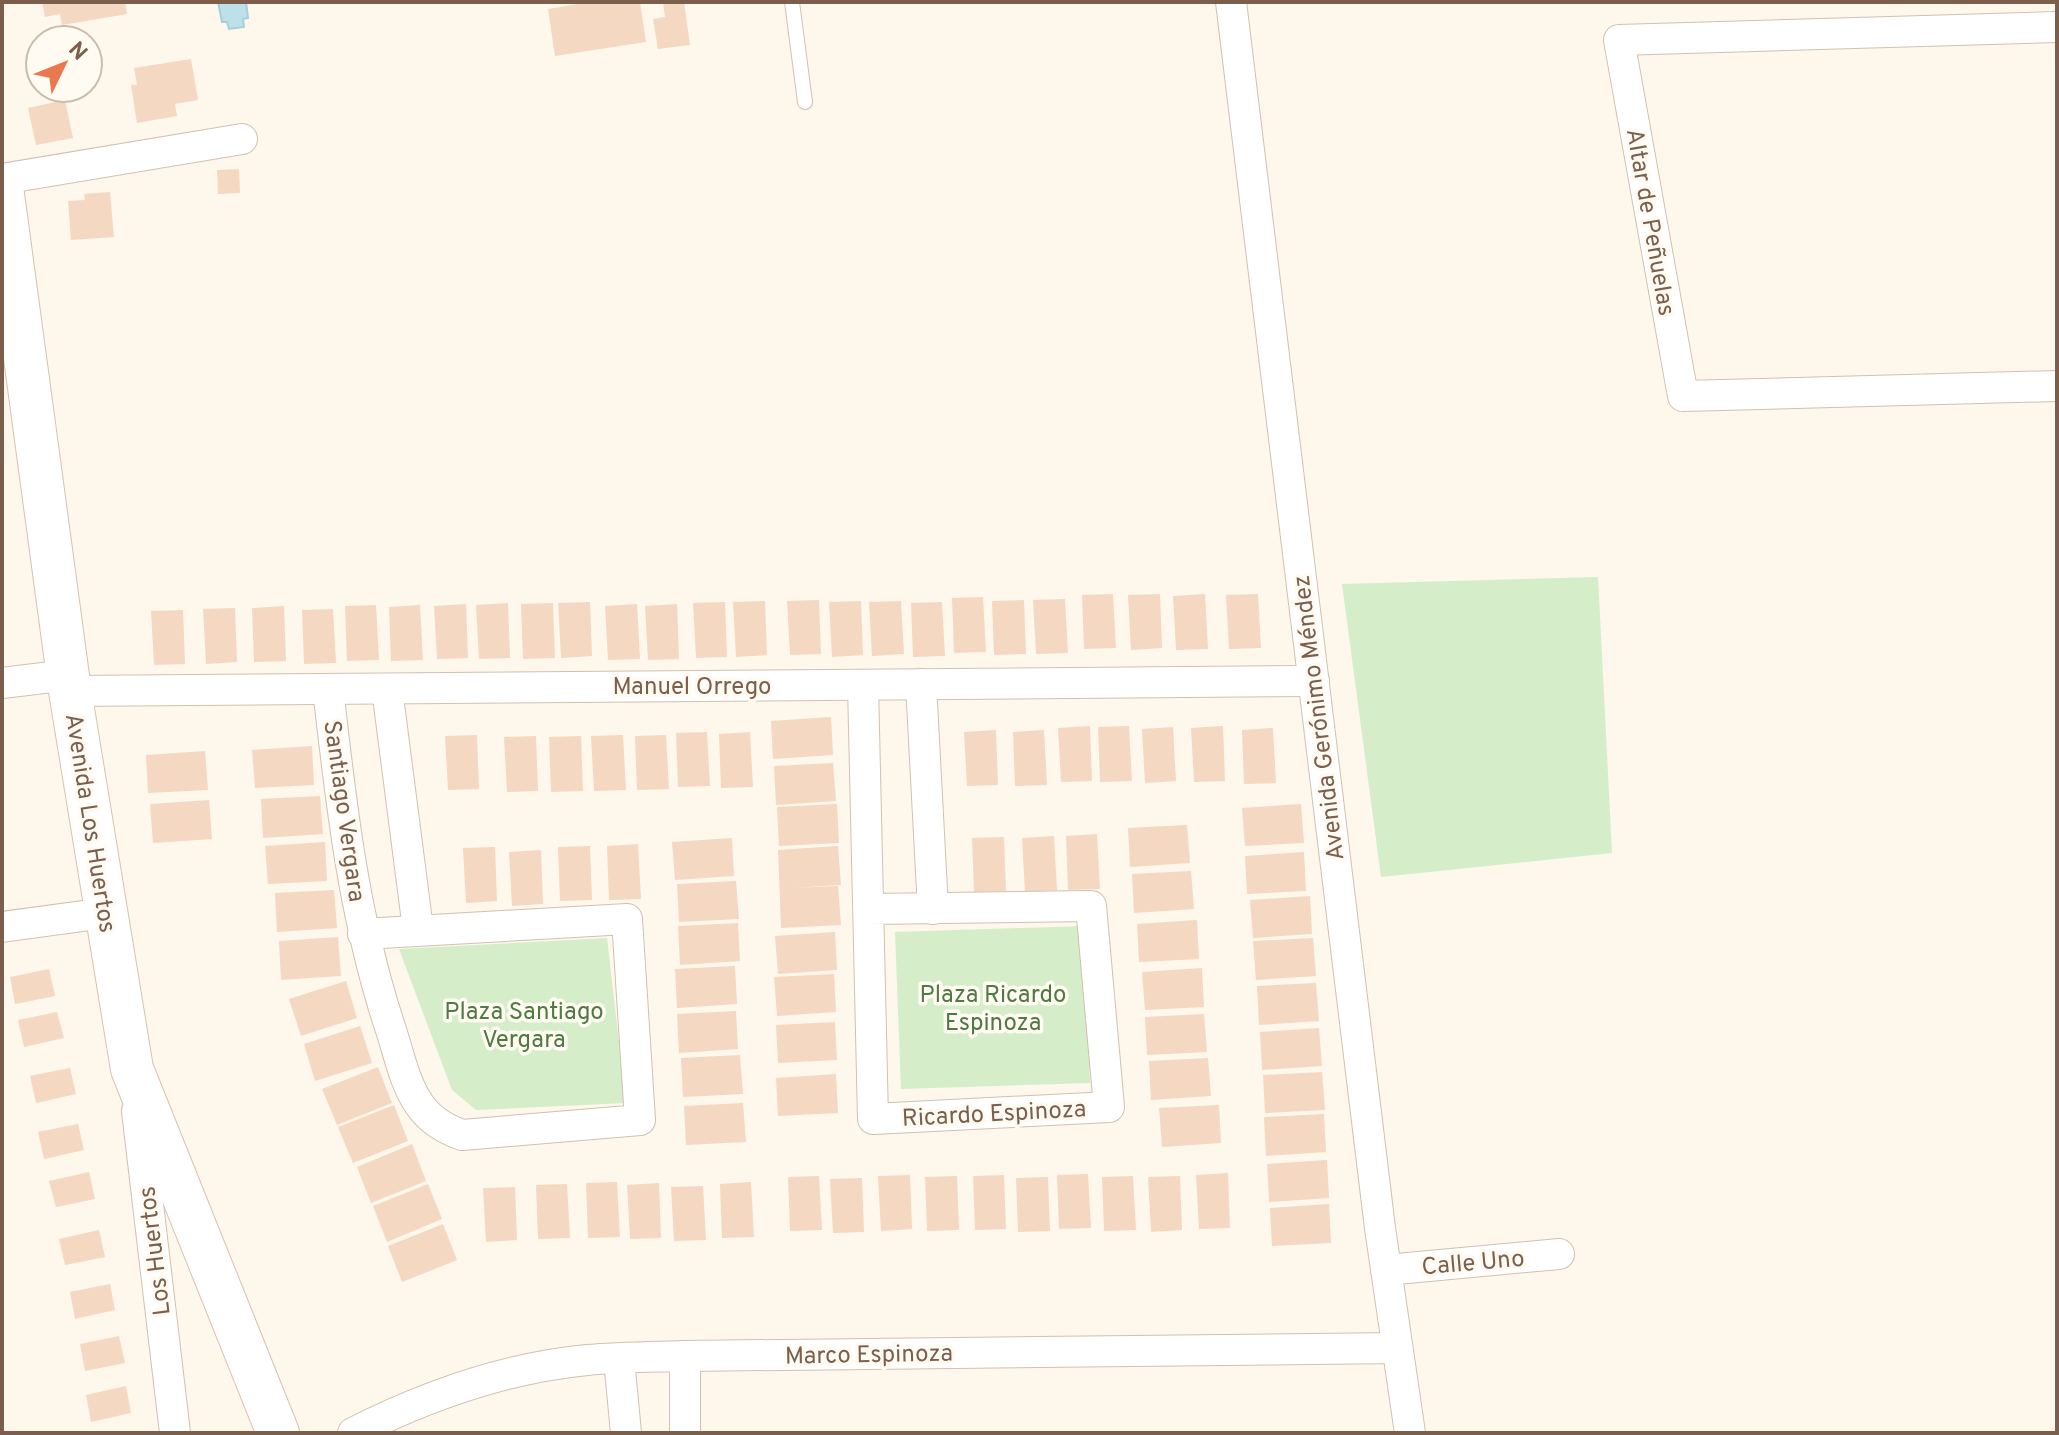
<svg xmlns="http://www.w3.org/2000/svg" width="2059" height="1435" viewBox="0 0 2059 1435" font-family="Overpass,sans-serif">
	<style>
		.green { fill: #d5edc8 }
		.water { fill: #bee1e9; stroke: #a4d0db; stroke-width: 2 }
		.building { fill: #f4d8c2 }
		.lines { fill: none; stroke-linecap: round; stroke-linejoin: round }
		.lane-casing { stroke: #d2c0af; stroke-width: 16 }
		.street-casing { stroke: #d2c0af; stroke-width: 32 }
		.secondary-casing { stroke: #d7c2af; stroke-width: 44 }
		.lane { stroke: #fff; stroke-width: 14 }
		.street { stroke: #fff; stroke-width: 30 }
		.secondary { stroke: #fff; stroke-width: 42 }
		.labels { text-anchor: middle; stroke-width: 7; stroke-linejoin: round; paint-order: stroke }
		.street-label { font-size: 24px; fill: #7b5f4c; stroke: #fffbf3 }
		.park-label { font-size: 24px; fill: #4f7a41; stroke: #fffbf3 }
	</style>
	<rect width="100%" height="100%" fill="#fdf7ec"/>
	<!-- green -->
	<g class="green">
		<path d="M1598,577L1612,853L1381,877L1342,584Z"/>
		<path d="M1084,926L1090,1083L901,1089L895,932Z"/>
		<path d="M607,938L626,1103L476,1110L452,1090L399,949Z"/>
	</g>
	<!-- water -->
	<path class="water" d="M218,2H246L248,18L243,19L244,27L229,29L227,22H222Z"/>
	<!-- building -->
	<g class="building">
		<path d="M42,2H125L127,14L62,25L60,14L45,17Z"/>
		<path d="M590,2H640L646,42L555,56L548,9Z"/>
		<path d="M663,2H684L690,45L658,49L653,19L665,17Z"/>
		<path d="M191,59L198,100L175,104L177,116L137,123L131,85H137L134,68Z"/>
		<path d="M65,100L73,138L36,145L28,108Z"/>
		<path d="M239,169L240,193L218,194L217,170Z"/>
		<path d="M110,192L114,237L71,240L68,201L85,200L84,194Z"/>
		<path d="M1113,594L1116,648L1084,649L1082,595Z"/>
		<path d="M1160,594L1162,648L1131,650L1128,595Z"/>
		<path d="M1205,594L1208,649L1176,650L1173,596Z"/>
		<path d="M1258,594L1261,648L1229,649L1226,595Z"/>
		<path d="M983,597L986,652L954,653L952,598Z"/>
		<path d="M1065,599L1068,653L1036,654L1033,600Z"/>
		<path d="M819,600L821,654L790,655L787,601Z"/>
		<path d="M1024,600L1026,654L994,655L992,601Z"/>
		<path d="M765,601L767,655L736,657L733,602Z"/>
		<path d="M861,601L863,655L832,657L829,602Z"/>
		<path d="M901,601L904,654L872,656L869,602Z"/>
		<path d="M590,602L592,656L561,658L558,603Z"/>
		<path d="M725,602L727,657L696,658L693,603Z"/>
		<path d="M942,602L945,656L913,657L911,603Z"/>
		<path d="M508,603L510,658L479,659L476,605Z"/>
		<path d="M553,603L555,658L523,659L521,604Z"/>
		<path d="M466,604L468,658L437,659L434,606Z"/>
		<path d="M637,604L640,659L608,660L605,606Z"/>
		<path d="M677,604L679,659L648,660L645,606Z"/>
		<path d="M376,605L379,660L347,661L345,606Z"/>
		<path d="M420,605L423,660L391,661L389,607Z"/>
		<path d="M284,606L286,661L254,662L252,608Z"/>
		<path d="M235,608L237,662L206,664L203,609Z"/>
		<path d="M333,609L336,663L304,664L302,610Z"/>
		<path d="M183,610L185,664L154,665L151,611Z"/>
		<path d="M831,717L833,755L773,759L771,721Z"/>
		<path d="M1090,726L1092,781L1061,782L1058,728Z"/>
		<path d="M1129,726L1132,781L1100,782L1098,727Z"/>
		<path d="M1223,726L1225,781L1194,782L1191,728Z"/>
		<path d="M1173,727L1176,781L1145,783L1142,729Z"/>
		<path d="M1273,728L1276,783L1244,784L1242,730Z"/>
		<path d="M996,730L998,785L967,786L964,732Z"/>
		<path d="M1044,730L1047,785L1015,786L1013,732Z"/>
		<path d="M707,732L710,786L678,787L676,733Z"/>
		<path d="M750,732L753,787L721,788L719,734Z"/>
		<path d="M477,735L479,789L448,790L445,736Z"/>
		<path d="M623,735L626,790L594,791L591,736Z"/>
		<path d="M666,735L669,789L637,790L635,736Z"/>
		<path d="M536,736L538,791L507,792L504,737Z"/>
		<path d="M581,736L583,791L551,792L549,737Z"/>
		<path d="M312,746L314,785L255,788L252,750Z"/>
		<path d="M205,751L208,790L148,793L146,755Z"/>
		<path d="M833,763L836,801L776,805L774,766Z"/>
		<path d="M320,796L323,834L263,838L261,799Z"/>
		<path d="M209,800L212,839L153,843L150,804Z"/>
		<path d="M837,804L839,843L779,846L777,807Z"/>
		<path d="M1301,804L1304,843L1245,846L1242,808Z"/>
		<path d="M1187,825L1190,863L1130,867L1128,828Z"/>
		<path d="M1097,834L1100,889L1068,890L1066,836Z"/>
		<path d="M1054,836L1057,890L1025,892L1022,838Z"/>
		<path d="M1004,837L1006,891L974,892L972,838Z"/>
		<path d="M732,838L734,876L675,880L672,842Z"/>
		<path d="M325,842L327,881L268,884L265,846Z"/>
		<path d="M638,844L641,899L609,900L607,846Z"/>
		<path d="M590,846L592,900L560,901L558,847Z"/>
		<path d="M838,846L841,885L791,888L838,886L841,925L781,928L778,850Z"/>
		<path d="M495,847L497,901L466,903L463,848Z"/>
		<path d="M541,850L543,904L512,906L509,852Z"/>
		<path d="M1304,852L1306,891L1247,894L1245,856Z"/>
		<path d="M1191,871L1194,909L1134,913L1132,874Z"/>
		<path d="M736,881L739,919L679,922L677,884Z"/>
		<path d="M334,890L337,928L277,932L275,893Z"/>
		<path d="M1310,896L1312,934L1253,938L1250,900Z"/>
		<path d="M1197,920L1199,959L1139,962L1137,924Z"/>
		<path d="M738,923L740,961L680,965L678,926Z"/>
		<path d="M835,932L837,970L778,974L775,936Z"/>
		<path d="M338,937L341,976L281,980L279,941Z"/>
		<path d="M1313,938L1316,976L1256,980L1253,941Z"/>
		<path d="M735,966L737,1004L677,1008L675,969Z"/>
		<path d="M1202,968L1204,1007L1145,1010L1142,972Z"/>
		<path d="M49,969L55,996L15,1004L10,977Z"/>
		<path d="M834,974L836,1012L777,1016L774,977Z"/>
		<path d="M346,981L357,1018L301,1036L289,999Z"/>
		<path d="M1316,983L1319,1021L1259,1025L1257,986Z"/>
		<path d="M736,1011L738,1049L679,1053L677,1014Z"/>
		<path d="M57,1012L64,1038L24,1047L18,1020Z"/>
		<path d="M1204,1014L1207,1052L1147,1055L1145,1017Z"/>
		<path d="M835,1022L837,1060L778,1063L776,1025Z"/>
		<path d="M360,1026L372,1063L315,1081L304,1044Z"/>
		<path d="M1319,1028L1322,1066L1262,1070L1260,1032Z"/>
		<path d="M740,1055L743,1094L683,1097L681,1058Z"/>
		<path d="M1208,1058L1211,1096L1151,1100L1149,1061Z"/>
		<path d="M378,1067L392,1103L337,1125L322,1089Z"/>
		<path d="M70,1068L76,1094L36,1103L30,1076Z"/>
		<path d="M1322,1072L1325,1110L1265,1113L1263,1075Z"/>
		<path d="M836,1074L838,1113L778,1116L776,1078Z"/>
		<path d="M743,1103L746,1142L686,1145L684,1106Z"/>
		<path d="M394,1105L408,1141L353,1163L338,1127Z"/>
		<path d="M1219,1105L1221,1143L1162,1147L1159,1108Z"/>
		<path d="M1324,1114L1326,1152L1266,1156L1264,1117Z"/>
		<path d="M78,1124L84,1150L44,1159L38,1132Z"/>
		<path d="M412,1144L426,1181L371,1203L357,1167Z"/>
		<path d="M1327,1160L1329,1198L1269,1202L1267,1164Z"/>
		<path d="M89,1172L95,1199L56,1207L49,1181Z"/>
		<path d="M1228,1173L1230,1228L1199,1229L1196,1175Z"/>
		<path d="M1088,1174L1091,1228L1059,1229L1057,1175Z"/>
		<path d="M910,1175L912,1229L881,1231L878,1176Z"/>
		<path d="M1004,1175L1006,1229L975,1230L973,1176Z"/>
		<path d="M819,1176L822,1230L790,1231L788,1177Z"/>
		<path d="M957,1176L959,1230L927,1231L925,1177Z"/>
		<path d="M1133,1176L1136,1230L1104,1231L1102,1177Z"/>
		<path d="M1180,1176L1182,1230L1151,1232L1148,1177Z"/>
		<path d="M1048,1177L1050,1231L1018,1232L1016,1178Z"/>
		<path d="M862,1178L864,1232L833,1233L830,1179Z"/>
		<path d="M617,1182L620,1237L588,1238L586,1183Z"/>
		<path d="M751,1182L754,1237L722,1238L720,1184Z"/>
		<path d="M659,1183L661,1238L630,1239L627,1185Z"/>
		<path d="M428,1184L442,1219L387,1242L373,1206Z"/>
		<path d="M567,1184L570,1238L538,1239L536,1185Z"/>
		<path d="M703,1186L706,1240L674,1241L671,1187Z"/>
		<path d="M515,1187L517,1240L486,1242L483,1188Z"/>
		<path d="M1329,1204L1331,1243L1272,1246L1270,1208Z"/>
		<path d="M443,1224L457,1260L402,1282L388,1246Z"/>
		<path d="M99,1230L105,1257L65,1265L59,1239Z"/>
		<path d="M110,1284L115,1310L75,1319L70,1292Z"/>
		<path d="M119,1336L125,1363L85,1371L80,1344Z"/>
		<path d="M126,1386L131,1413L91,1422L86,1395Z"/>
	</g>
	<g class="lines">
		<!-- lane casing -->
		<g class="lane-casing">
			<path id="lane" d="M792,2L805,102"/>
		</g>
		<!-- street casing -->
		<g class="street-casing">
			<g id="street">
				<path d="M1231,2L1380,1228L1410,1433"/>
				<path d="M2057,27L1619,40L1683,396L2057,386"/>
				<path d="M2,179L242,139"/>
				<path d="M2,683L68,675"/>
				<path d="M921,684L933,909"/>
				<path d="M863,685L873,1119L1109,1107L1091,906L870,909"/>
				<path d="M328,689C341,804 354,920 391,1030C399,1054 404,1082 419,1104C429,1119 445,1129 462,1135L640,1120L627,919L363,934"/>
				<path d="M387,689L418,929"/>
				<path d="M70,691L1314,681"/>
				<path d="M2,927L105,913"/>
				<path d="M137,1111L175,1433"/>
				<path d="M1386,1270L1559,1254"/>
				<path d="M685,1356V1433"/>
				<path d="M619,1359L626,1433"/>
				<path d="M353,1433C426,1396 505,1368 587,1360C619,1357 652,1357 685,1356L1397,1348"/>
			</g>
		</g>
		<!-- secondary casing -->
		<g class="secondary-casing">
			<path id="secondary" d="M2,187L70,691L132,1069L278,1433"/>
		</g>
		<!-- lane -->
		<use href="#lane" class="lane"/>
		<!-- street -->
		<use href="#street" class="street"/>
		<!-- secondary -->
		<use href="#secondary" class="secondary"/>
	</g>
	<g class="labels">
		<!-- street labels -->
		<g class="street-label">
			<text transform="translate(1651 222) rotate(80)" y="8">Altar de Peñuelas</text>
			<text x="692" y="694">Manuel Orrego</text>
			<text transform="translate(1318 718) rotate(-97)" y="8">Avenida Gerónimo Méndez</text>
			<text transform="translate(345 811) rotate(82)" y="8">Santiago Vergara</text>
			<text transform="translate(91 823) rotate(81)" y="8">Avenida Los Huertos</text>
			<text transform="translate(994 1113) rotate(-3)" y="8">Ricardo Espinoza</text>
			<text transform="translate(154 1251) rotate(-97)" y="8">Los Huertos</text>
			<text transform="translate(1473 1262) rotate(-5)" y="8">Calle Uno</text>
			<text transform="translate(869 1354) rotate(-1)" y="8">Marco Espinoza</text>
		</g>
		<!-- park labels -->
		<g class="park-label">
			<text x="993" y="1002">Plaza Ricardo<tspan x="993" dy="28">Espinoza</tspan></text>
			<text x="524" y="1019">Plaza Santiago<tspan x="524" dy="28">Vergara</tspan></text>
		</g>
	</g>
	<!-- border -->
	<rect width="2059" height="1435" fill="none" stroke="#7b5f4c" stroke-width="8"/>
	<!-- north arrow -->
	<g transform="translate(64 64) rotate(47)"><circle r="38" fill="#fffbf3" stroke="#cabdb0" stroke-width="2"/>
	<path d="M0-6L14 30L0 20L-14 30Z" fill="#ea784e"/>
	<text y="-12" font-size="22" font-weight="bold" text-anchor="middle" fill="#7b5f4c">N</text>
	</g>
</svg>
